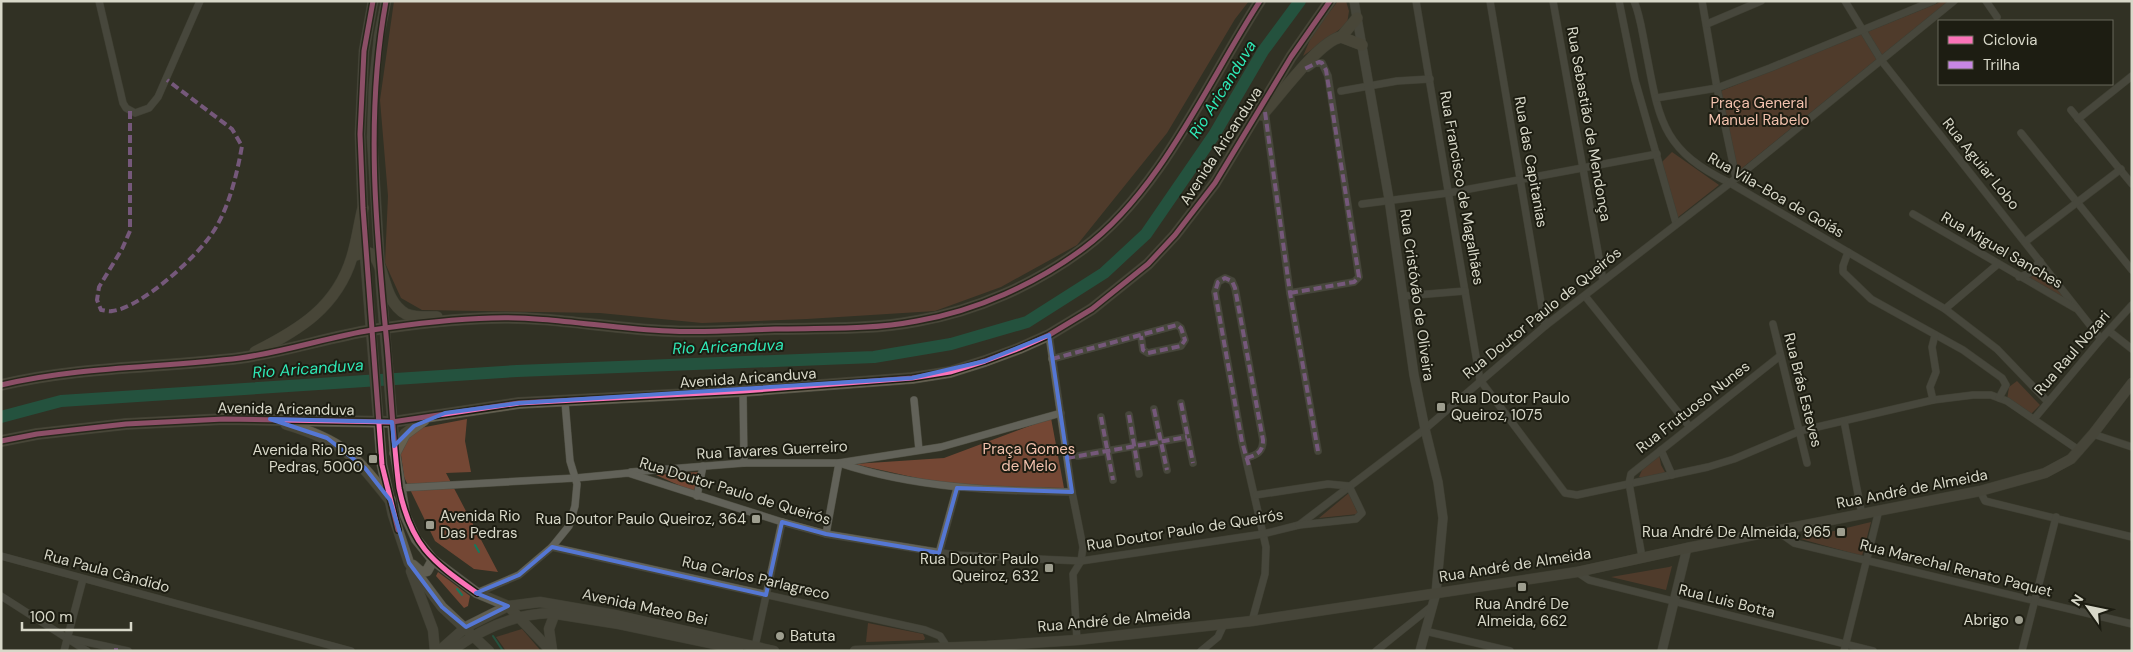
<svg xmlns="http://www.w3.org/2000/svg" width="2133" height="652" viewBox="0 0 2133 652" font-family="'DM Sans',sans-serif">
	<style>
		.green { fill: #744734 }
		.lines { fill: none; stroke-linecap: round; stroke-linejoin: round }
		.stream { stroke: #157a5e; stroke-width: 2 }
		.river { stroke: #157a5e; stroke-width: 12 }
		.minor-casing { stroke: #4e4e42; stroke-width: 8 }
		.tertiary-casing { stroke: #4e4e42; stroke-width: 10 }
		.secondary-casing { stroke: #4e4e42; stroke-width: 11 }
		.trunk-casing { stroke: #4e4e42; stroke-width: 12 }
		.minor { stroke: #626259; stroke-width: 7 }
		.tertiary { stroke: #626259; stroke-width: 9 }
		.secondary { stroke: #605e52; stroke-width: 10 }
		.trunk { stroke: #656050; stroke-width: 11 }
		.quiet { stroke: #c787e3; stroke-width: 4; stroke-dasharray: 8 4; stroke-linecap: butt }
		.cycleway-casing { stroke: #1d1d12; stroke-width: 8 }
		.cycleway { stroke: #fb73b8; stroke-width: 5 }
		.marked { fill: none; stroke: #5577d4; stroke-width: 4; stroke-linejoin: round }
		.poi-dot { fill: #9e9e8f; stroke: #1d1d12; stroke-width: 2 }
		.labels { text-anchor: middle; stroke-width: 4; stroke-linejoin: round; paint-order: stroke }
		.park-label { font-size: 15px; fill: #f2c1ad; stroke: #1d1d12 }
		.street-label { font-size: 15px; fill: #d8d8c9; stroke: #1d1d12 }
		.poi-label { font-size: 15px; fill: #d8d8c9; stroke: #1d1d12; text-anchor: end }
		.water-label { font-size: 16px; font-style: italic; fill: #2feab8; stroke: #1d1d12 }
	</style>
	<rect width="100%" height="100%" fill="#313124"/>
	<!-- green -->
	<g class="green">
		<path d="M394,1H1249L1235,19L1167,133L1077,245L1001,287L935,311L807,319L702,323L600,313L422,310L401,298L385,263L388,196L380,100Z"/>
		<path d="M1338,1H1346L1349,11L1347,24L1303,56L1313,33Z"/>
		<path d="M1943,1H1949L1736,173L1721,91Z"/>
		<path d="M1672,152L1719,185L1677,218L1662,162Z"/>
		<path d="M2039,265L2068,301L2026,279L2034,274Z"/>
		<path d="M2017,381L2040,405L2030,415L2007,400L2009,387Z"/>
		<path d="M1051,418L1064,488L957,487L854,464L944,458Z"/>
		<path d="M467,419L465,441L471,472L446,473L498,572L474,569L435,541L404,477L400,448L415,429Z"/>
		<path d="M1659,454L1661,465L1666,474L1644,478L1639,477L1642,470Z"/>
		<path d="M698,472L694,492L656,475Z"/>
		<path d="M1349,493L1358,514L1319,518Z"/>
		<path d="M1871,522L1862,556L1801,539Z"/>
		<path d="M1672,566L1666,590L1611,577L1669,567Z"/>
		<path d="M438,572L470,596L468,606L464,608L436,576Z"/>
		<path d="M868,623L923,634L925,638L924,640L866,642Z"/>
		<path d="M522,629L541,651H506L496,637Z"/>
	</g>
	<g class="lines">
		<!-- stream -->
		<g class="stream">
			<path d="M475,545L479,552"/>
			<path d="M457,589L462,595"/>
			<path d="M493,636L503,651"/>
		</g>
		<!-- river -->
		<path class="river" d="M1,417L61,401L517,371L874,357L951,344L1027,322L1104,273L1146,234L1214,135L1263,51L1300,1"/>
		<!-- minor casing -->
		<g class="minor-casing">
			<g id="minor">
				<path d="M99,1L123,103L126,108L135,113L149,108L158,97L200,1"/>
				<path d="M1416,1L1480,380L1565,493L1577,495L1708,467L1734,459L1800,431L1933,400L1973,395H1991L2007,401L2080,451"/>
				<path d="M1490,1L1545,326"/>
				<path d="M1553,1L1603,280"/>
				<path d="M1619,1L1635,80L1676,223"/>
				<path d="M1634,1C1640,15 1642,31 1645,46C1659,117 1659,149 1730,183L1945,309L1997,349L2048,402"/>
				<path d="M1702,1L1717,88L1736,178"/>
				<path d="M1845,1L1881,60L2101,339"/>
				<path d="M1986,1L1997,17"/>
				<path d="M1707,24L1761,1"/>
				<path d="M1341,91L1397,81L1430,79"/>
				<path d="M1656,98L1717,88L1770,68L1933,1"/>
				<path d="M2071,110L2132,184"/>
				<path d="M1265,112L1290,293L1318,451"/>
				<path d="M2078,119L2132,76"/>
				<path d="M2021,133L2132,270"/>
				<path d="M1362,204L1448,193L1657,154"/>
				<path d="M1913,214L2075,308"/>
				<path d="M2025,242L2121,169"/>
				<path d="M1848,252L1843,266V272L1871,299L1963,350L2002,378L2006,385L1999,398"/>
				<path d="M2019,277L2030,273L2040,261"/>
				<path d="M1290,293L1354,282L1359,277L1328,76L1322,63H1315L1308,68"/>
				<path d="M1404,296L1465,291"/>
				<path d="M1585,296L1689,426"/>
				<path d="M1945,309L1998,264"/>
				<path d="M1773,324L1807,463"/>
				<path d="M2109,331L2132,349"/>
				<path d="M1049,335L1072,492L1083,547L1081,561L1073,574L1077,640"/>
				<path d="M1052,359L1177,325L1181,328L1185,340L1181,346L1148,353L1143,350L1141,336"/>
				<path d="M743,391L744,463"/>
				<path d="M914,400L919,450"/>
				<path d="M1933,400L1930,387L1936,372L1932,347L1935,335"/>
				<path d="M1181,403L1193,463"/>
				<path d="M1154,409L1167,470"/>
				<path d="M1129,415L1139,474"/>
				<path d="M1101,417L1113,480"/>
				<path d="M2034,419L2101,339L2132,305"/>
				<path d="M1844,421L1862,515"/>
				<path d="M2093,434L2132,447"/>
				<path d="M1661,450L1672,475"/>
				<path d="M1078,456L1187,437"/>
				<path d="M1246,458C1257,455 1263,452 1263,440L1235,288L1232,281L1225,278L1218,282L1215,292L1242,442L1266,547L1265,574L1252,621"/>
				<path d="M631,472L744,463H839L941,447L1061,413"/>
				<path d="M399,488L576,478L628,473L782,522L826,534L955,555L1081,561L1263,534L1299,525L1425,429L1545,326L1730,183L1954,1"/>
				<path d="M1980,491L1985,501L2132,537"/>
				<path d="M1256,495L1328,484L1349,486L1362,513L1356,519L1299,525"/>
				<path d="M697,496L703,466"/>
				<path d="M1777,531L1794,543L2132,624"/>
				<path d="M826,534L839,463C915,488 993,491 1072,492"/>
				<path d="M552,547L925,630L940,636L947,647"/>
				<path d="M939,553L957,488"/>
				<path d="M1,556L351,651"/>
				<path d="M1642,557L1629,483L1631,474L1780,356"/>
				<path d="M1577,572L1589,580L1873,651"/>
				<path d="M477,593L519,575L552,547L569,526L575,506L577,484L570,461L565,402"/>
				<path d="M1,596L87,651"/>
				<path d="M1425,631L1510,651"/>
				<path d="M72,639L128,651"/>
				<path d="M64,651L83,579"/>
				<path d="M754,651L782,522"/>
				<path d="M1201,651L1218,637L1224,624"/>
				<path d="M1376,651L1432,606"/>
				<path d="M1844,651L1879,510"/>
				<path d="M2022,651L2056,517"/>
			</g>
		</g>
		<!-- tertiary casing -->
		<g class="tertiary-casing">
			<g id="tertiary">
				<path d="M1354,1L1389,199L1414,375L1425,429L1438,482L1443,518L1436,593L1420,651"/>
				<path d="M1662,651L1687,548"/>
			</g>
		</g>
		<!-- secondary casing -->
		<g class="secondary-casing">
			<g id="secondary">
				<path d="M373,1L364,51L360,134L364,243L382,465L393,515L409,563L442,607L489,651"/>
				<path d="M386,1L379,36L374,85L372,137L381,286L395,453L405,515L416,539L433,560L477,593L508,606L551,651"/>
				<path d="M413,565L421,572L427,571L433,560"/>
				<path d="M411,571L433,630L435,651"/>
				<path d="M552,650L549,629L555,613"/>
				<path d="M439,651L466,627L508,606L540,602L615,615L774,651"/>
				<path d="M451,651C480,630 514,614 550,613L619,624L738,649"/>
				<path d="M855,651L987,646L1077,640L1252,621L1577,572L1687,548L1980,491L2045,473L2071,459L2093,434L2132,383"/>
			</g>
		</g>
		<!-- trunk casing -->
		<g class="trunk-casing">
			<g id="trunk">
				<path d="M1341,37L1357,18"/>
				<path d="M1262,115C1279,97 1319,41 1341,37L1362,45"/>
				<path d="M353,256C359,254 366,251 372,254C385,263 382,301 406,314C415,318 427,317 437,317"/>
				<path d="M255,352C299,330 337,307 352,257C357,241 359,224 363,208"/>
				<path d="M1,385C80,366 161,368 240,358C285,352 328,337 372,330C411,324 453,319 492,318C551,316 610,329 669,331C704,333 740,330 775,329C822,328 871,330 917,321C976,311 1036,284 1084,248C1161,191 1208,81 1260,1"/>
				<path d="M286,424C343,441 354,455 390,500"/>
				<path d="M1,441L37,434L126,424L224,419L392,422L519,403L743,391L912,378L950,372L985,361L1020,348L1049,335L1092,309L1148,264L1175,235L1215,183L1291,57L1330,1"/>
				<path d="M395,453L405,434L424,420"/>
			</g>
		</g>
		<!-- minor -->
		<use href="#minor" class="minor"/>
		<!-- tertiary -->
		<use href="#tertiary" class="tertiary"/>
		<!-- secondary -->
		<use href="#secondary" class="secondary"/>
		<!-- trunk -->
		<use href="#trunk" class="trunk"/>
		<!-- quiet -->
		<g class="quiet">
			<path d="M130,111V231L122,249L99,287L97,300L101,310C104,310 109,312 112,311C141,308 198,256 213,232C229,208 237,174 242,146L232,129L167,80"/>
			<path d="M1265,112L1290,293L1318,451"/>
			<path d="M1290,293L1354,282L1359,277L1326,70L1322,63L1319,62L1302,70"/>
			<path d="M1052,359L1177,325L1181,328L1185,340L1181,346L1148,353L1143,350L1141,336"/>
			<path d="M1181,403L1193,463"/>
			<path d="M1154,409L1167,470"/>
			<path d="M1129,415L1139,474"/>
			<path d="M1101,417L1113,480"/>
			<path d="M1067,458L1187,437"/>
			<path d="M1246,458C1257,455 1263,452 1263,440L1235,288L1232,281L1225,278L1218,282L1215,292L1242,442L1249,466"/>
			<path d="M116,651V648"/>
		</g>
		<!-- cycleway casing -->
		<g class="cycleway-casing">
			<g id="cycleway">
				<path d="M373,1L364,51L360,134L363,208L382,465L398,530"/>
				<path d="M386,1C365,115 376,230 387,345C391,392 393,440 399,488C411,545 430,560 477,593"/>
				<path d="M1,385C80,366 161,368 240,358C285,352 328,337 372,330C411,324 453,319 492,318C551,316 610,329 669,331C704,333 740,330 775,329C822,328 871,330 917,321C976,311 1036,284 1084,248C1161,191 1208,81 1260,1"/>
				<path d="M1,441L37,434L126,424L224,419L392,422L519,403L743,391L912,378L950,372L985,361L1020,348L1049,335L1092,309L1148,264L1175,235L1215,183L1291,57L1330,1"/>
			</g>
		</g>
		<!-- cycleway -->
		<use href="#cycleway" class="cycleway"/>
	</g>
	<!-- marked area -->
	<path d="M0 0H2133V652H0ZM1049,335L1072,492L957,488L939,553L826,534L782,522L766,595L552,547L519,575L476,593L508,606L466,627L442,607L409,563L390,500L365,468L327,438L270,419L392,422L394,446L414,426L445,413L519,403L912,378L985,361Z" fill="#313124" fill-opacity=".55" fill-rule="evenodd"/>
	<path class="marked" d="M1049,335L1072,492L957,488L939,553L826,534L782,522L766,595L552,547L519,575L476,593L508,606L466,627L442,607L409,563L390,500L365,468L327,438L270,419L392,422L394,446L414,426L445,413L519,403L912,378L985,361Z"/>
	<!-- markers -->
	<g class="poi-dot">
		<rect x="1436" y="402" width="10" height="10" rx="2.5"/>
		<rect x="368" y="454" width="10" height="10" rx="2.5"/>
		<rect x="751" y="514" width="10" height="10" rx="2.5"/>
		<rect x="425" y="520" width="10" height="10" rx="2.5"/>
		<rect x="1836" y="527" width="10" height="10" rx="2.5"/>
		<rect x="1044" y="563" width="10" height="10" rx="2.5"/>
		<rect x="1517" y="582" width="10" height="10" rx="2.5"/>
		<circle cx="2019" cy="620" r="5"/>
		<circle cx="780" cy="636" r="5"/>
	</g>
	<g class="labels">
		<!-- park labels -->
		<g class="park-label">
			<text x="1759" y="108">Praça General<tspan x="1759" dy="17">Manuel Rabelo</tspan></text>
			<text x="1029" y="454">Praça Gomes<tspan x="1029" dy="17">de Melo</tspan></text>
		</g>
		<!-- street labels -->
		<g class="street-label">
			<text transform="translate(1589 124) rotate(80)" y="5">Rua Sebastião de Mendonça</text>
			<text transform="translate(1221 146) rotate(-57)" y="5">Avenida Aricanduva</text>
			<text transform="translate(1531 162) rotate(80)" y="5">Rua das Capitanias</text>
			<text transform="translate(1981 164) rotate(51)" y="5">Rua Aguiar Lobo</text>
			<text transform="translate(1462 188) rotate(80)" y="5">Rua Francisco de Magalhães</text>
			<text transform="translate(1776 195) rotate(30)" y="5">Rua Vila-Boa de Goiás</text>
			<text transform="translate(2002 250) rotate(30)" y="5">Rua Miguel Sanches</text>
			<text transform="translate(1417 295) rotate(82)" y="5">Rua Cristóvão de Oliveira</text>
			<text transform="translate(1542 313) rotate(-39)" y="5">Rua Doutor Paulo de Queirós</text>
			<text transform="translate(2072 353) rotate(-49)" y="5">Rua Raul Nozari</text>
			<text transform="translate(748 378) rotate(-4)" y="5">Avenida Aricanduva</text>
			<text transform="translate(1803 390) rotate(76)" y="5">Rua Brás Esteves</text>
			<text transform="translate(1693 407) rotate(-38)" y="5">Rua Frutuoso Nunes</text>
			<text transform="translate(286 409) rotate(1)" y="5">Avenida Aricanduva</text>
			<text transform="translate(772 450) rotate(-3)" y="5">Rua Tavares Guerreiro</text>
			<text transform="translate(1912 489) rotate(-11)" y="5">Rua André de Almeida</text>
			<text transform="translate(735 491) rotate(17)" y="5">Rua Doutor Paulo de Queirós</text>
			<text transform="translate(1185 530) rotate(-9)" y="5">Rua Doutor Paulo de Queirós</text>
			<text transform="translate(1515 565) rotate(-9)" y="5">Rua André de Almeida</text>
			<text transform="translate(1956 568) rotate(14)" y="5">Rua Marechal Renato Paquet</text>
			<text transform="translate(107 571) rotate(15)" y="5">Rua Paula Cândido</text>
			<text transform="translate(756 578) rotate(13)" y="5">Rua Carlos Parlagreco</text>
			<text transform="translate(1727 601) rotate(14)" y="5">Rua Luis Botta</text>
			<text transform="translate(645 607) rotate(12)" y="5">Avenida Mateo Bei</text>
			<text transform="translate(1114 620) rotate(-5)" y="5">Rua André de Almeida</text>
		</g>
		<!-- poi labels -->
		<g class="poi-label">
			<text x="1451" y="403" text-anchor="start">Rua Doutor Paulo<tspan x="1451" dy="17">Queiroz, 1075</tspan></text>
			<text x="363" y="455">Avenida Rio Das<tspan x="363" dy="17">Pedras, 5000</tspan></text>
			<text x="440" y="521" text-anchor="start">Avenida Rio<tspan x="440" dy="17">Das Pedras</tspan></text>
			<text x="746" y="524">Rua Doutor Paulo Queiroz, 364</text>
			<text x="1831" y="537">Rua André De Almeida, 965</text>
			<text x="1039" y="564">Rua Doutor Paulo<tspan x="1039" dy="17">Queiroz, 632</tspan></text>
			<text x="1522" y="609" text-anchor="middle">Rua André De<tspan x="1522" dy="17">Almeida, 662</tspan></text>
			<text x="2009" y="625">Abrigo</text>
			<text x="790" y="641" text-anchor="start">Batuta</text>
		</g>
		<!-- water labels -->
		<g class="water-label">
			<text transform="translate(1222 89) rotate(-58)" y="6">Rio Aricanduva</text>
			<text transform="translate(728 346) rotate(-2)" y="6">Rio Aricanduva</text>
			<text transform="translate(308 368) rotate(-4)" y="6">Rio Aricanduva</text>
		</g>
	</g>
	<!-- border -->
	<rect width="2133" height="652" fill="none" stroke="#d8d8c9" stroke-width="5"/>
	<!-- legend -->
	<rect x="1938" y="20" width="175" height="65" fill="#1d1d12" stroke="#68685b"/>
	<rect x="1948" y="36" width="25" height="8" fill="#fb73b8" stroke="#68685b"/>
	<text x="1983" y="45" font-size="15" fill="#d8d8c9">Ciclovia</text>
	<rect x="1948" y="61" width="25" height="8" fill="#c787e3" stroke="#68685b"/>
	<text x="1983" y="70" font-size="15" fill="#d8d8c9">Trilha</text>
	<!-- north arrow -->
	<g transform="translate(2088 607) rotate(303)" stroke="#1d1d12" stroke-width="4" paint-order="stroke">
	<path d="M0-4L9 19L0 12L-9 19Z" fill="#d8d8c9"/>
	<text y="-8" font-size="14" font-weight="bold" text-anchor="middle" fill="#d8d8c9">N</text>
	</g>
	<!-- scale -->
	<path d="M22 622v8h109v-8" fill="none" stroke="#d8d8c9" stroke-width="2.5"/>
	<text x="30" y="622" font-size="15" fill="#d8d8c9" stroke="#1d1d12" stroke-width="4" paint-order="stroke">100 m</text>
</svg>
